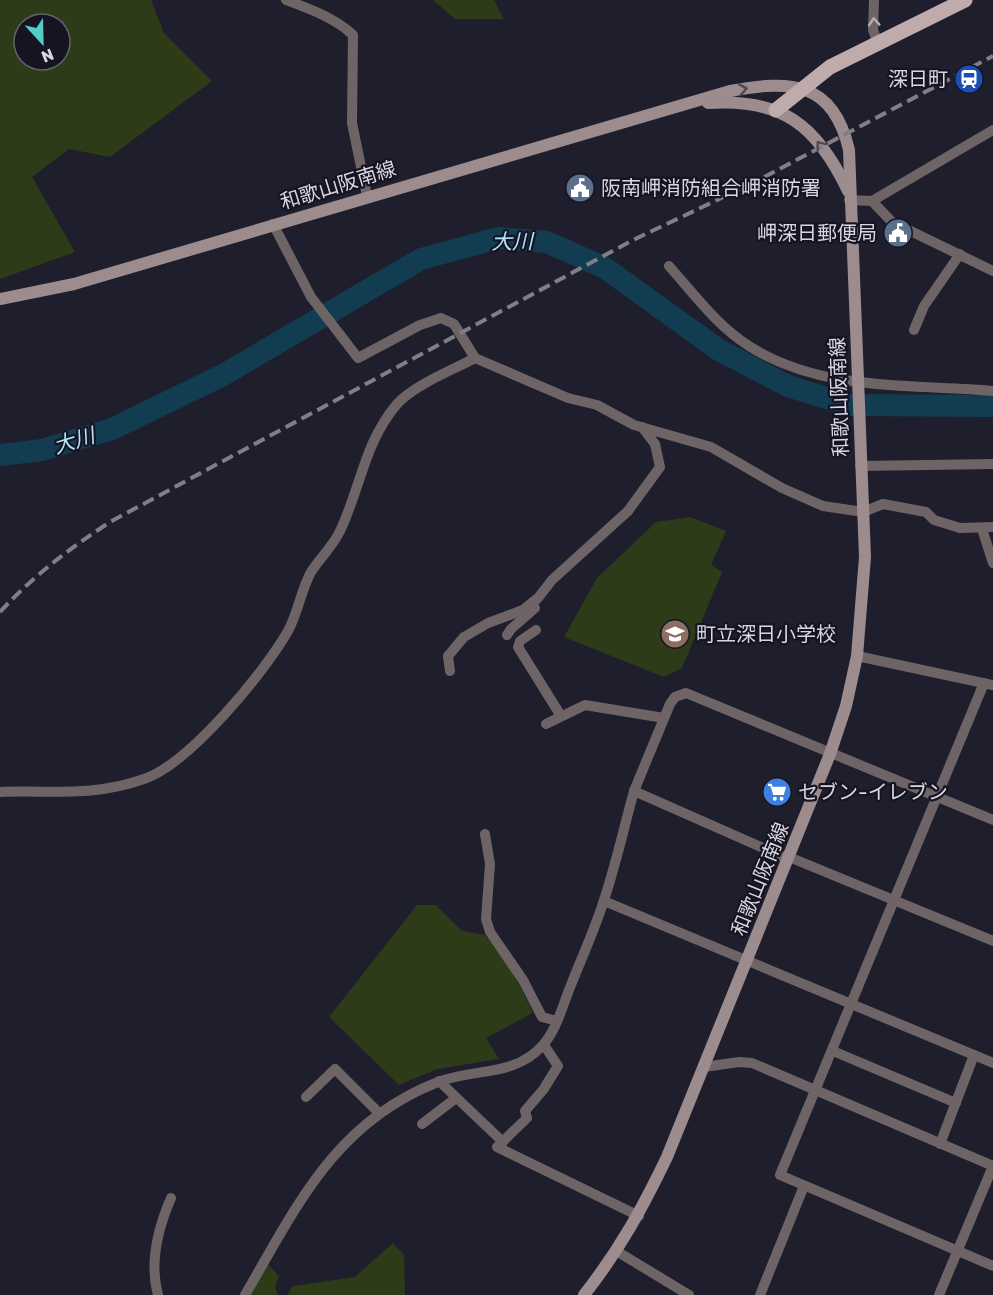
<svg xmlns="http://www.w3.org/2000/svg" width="993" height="1295" viewBox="0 0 993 1295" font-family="Rubik,'Noto Sans JP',sans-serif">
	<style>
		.green { fill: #2d3b19; fill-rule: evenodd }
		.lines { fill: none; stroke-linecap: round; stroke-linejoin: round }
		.river { stroke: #123d51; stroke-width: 22 }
		.minor { stroke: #6f6465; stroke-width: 10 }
		.secondary { stroke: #9c8c8d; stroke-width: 12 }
		.primary { stroke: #bfaaac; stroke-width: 15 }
		.rail { stroke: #7f7e8b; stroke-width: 4; stroke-dasharray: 12 6; stroke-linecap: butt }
		.oneway { stroke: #b3aeb6 }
		.oneway2 { stroke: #524a53 }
		.labels { text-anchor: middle; stroke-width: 4.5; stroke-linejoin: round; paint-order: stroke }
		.poi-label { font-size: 20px; fill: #d7d6e1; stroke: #161423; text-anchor: start }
		.street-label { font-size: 20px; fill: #d7d6e1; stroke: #161423 }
		.water-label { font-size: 21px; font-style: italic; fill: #b2e3fd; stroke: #161423 }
	</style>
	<rect width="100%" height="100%" fill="#1f1e2d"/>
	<!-- green -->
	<g class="green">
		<path d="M0,0H151L164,33L212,81L110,157L69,149L32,177L75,252L0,279ZM24,24H60V60H24Z"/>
		<path d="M433,0H494L504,19H455Z"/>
		<path d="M690,517L726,531L711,565L722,572L682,668L664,677L564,637L597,578L656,522Z"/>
		<path d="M417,905H436L462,931L485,935L514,974L533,1013L486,1038L499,1059L437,1069L399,1085L329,1017Z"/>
		<path d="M393,1243L404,1255L405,1295H287L293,1286L355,1277Z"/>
		<path d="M267,1263L279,1276L275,1286L278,1295H248Z"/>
	</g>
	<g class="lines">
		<!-- river -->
		<path class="river" d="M0,455L42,450L112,429L223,375L421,259L498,238L547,242L605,268L719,350L788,386L848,405L993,406"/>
		<!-- minor -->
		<g class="minor">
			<path d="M286,0C310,9 335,18 353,35L352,123L367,196"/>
			<path d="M874,0L873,30L878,43"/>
			<path d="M849,200L872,201L993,130"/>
			<path d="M872,201L892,222L993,271"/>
			<path d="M273,224L311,297L358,358L420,325L441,318L454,324L475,358L568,398L597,405L634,425L711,447L782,488L823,506L863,512L883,504L926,512L934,520L960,528L993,527"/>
			<path d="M669,266C694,294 717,326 749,346C821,392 911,384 993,391"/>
			<path d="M914,330L924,306L960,254"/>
			<path d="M860,466L993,464"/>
			<path d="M982,529L993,563"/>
			<path d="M536,630L520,641L518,647L561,716"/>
			<path d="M507,635L511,629L535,608"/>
			<path d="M857,656L993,685"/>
			<path d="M450,671L448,656L464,637L488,623L523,610L538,598L552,580L628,511L660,467L655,444L642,427"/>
			<path d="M984,683L780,1175L993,1266"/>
			<path d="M546,724L585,705L664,718"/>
			<path d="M634,791L670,704L675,697L686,693L993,820"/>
			<path d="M0,792C52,790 93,797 144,779C189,764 264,673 288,631C298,613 301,590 311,572C320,558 333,546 340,531C361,487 364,443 397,404C414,385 453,370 475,358"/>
			<path d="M485,834L490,864L486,919L490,932L523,980L542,1017L557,1021"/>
			<path d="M789,857L993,941"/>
			<path d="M604,901L993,1063"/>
			<path d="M544,1045L558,1066L543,1090L525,1111L527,1118L497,1147L639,1216"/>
			<path d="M833,1051L956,1103"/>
			<path d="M704,1067L739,1062L752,1063L993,1166"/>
			<path d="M439,1081L503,1142"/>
			<path d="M306,1097L335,1069L378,1112"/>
			<path d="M422,1124L456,1098"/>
			<path d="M940,1144L974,1055"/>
			<path d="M618,1252L689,1295"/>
			<path d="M158,1295C149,1262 158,1228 171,1198"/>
			<path d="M245,1295C297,1206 335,1122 438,1082C474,1068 514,1077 542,1046C557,1030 563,1004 571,985C582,957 595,929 604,900C616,864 624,827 634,791L788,859"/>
			<path d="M760,1295L804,1186"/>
			<path d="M939,1295L993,1166"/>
		</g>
		<!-- secondary -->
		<g class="secondary">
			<path d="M708,103C782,98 817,125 848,191"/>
			<path d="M0,299L74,284L730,91C789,80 833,80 849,150L865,557L857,656L846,706L830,754L667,1157C642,1209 620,1249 584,1295"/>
		</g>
		<!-- primary -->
		<path class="primary" d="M776,110L830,67L965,0"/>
		<!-- rail -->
		<path class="rail" d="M0,612C33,576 69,549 110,522L633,240L753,183L993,56"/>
	</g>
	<!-- one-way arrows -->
	<defs><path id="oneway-chevron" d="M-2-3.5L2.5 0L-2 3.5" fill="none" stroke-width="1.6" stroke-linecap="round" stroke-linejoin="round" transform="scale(1.5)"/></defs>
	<use class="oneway" href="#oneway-chevron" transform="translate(874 22) rotate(-94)"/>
	<g class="oneway2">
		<use href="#oneway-chevron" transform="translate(743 89) rotate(-10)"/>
		<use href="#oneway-chevron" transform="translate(820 145) rotate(-128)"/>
	</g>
	<!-- icons -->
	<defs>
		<g id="station-disc" transform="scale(1.5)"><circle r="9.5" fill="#1a4fb4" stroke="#161423"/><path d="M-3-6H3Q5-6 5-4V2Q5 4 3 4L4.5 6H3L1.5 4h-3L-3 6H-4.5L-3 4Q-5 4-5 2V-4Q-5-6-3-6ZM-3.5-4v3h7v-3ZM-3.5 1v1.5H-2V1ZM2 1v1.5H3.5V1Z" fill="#fff"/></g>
		<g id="civic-disc" transform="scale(1.5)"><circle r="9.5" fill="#5c6f8a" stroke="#161423"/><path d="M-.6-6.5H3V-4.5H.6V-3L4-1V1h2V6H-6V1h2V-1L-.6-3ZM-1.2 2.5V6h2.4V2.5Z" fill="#fff"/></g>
		<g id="school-disc" transform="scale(1.5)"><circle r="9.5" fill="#8d6e63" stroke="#161423"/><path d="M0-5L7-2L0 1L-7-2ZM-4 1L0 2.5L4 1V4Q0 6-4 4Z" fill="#fff"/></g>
		<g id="supermarket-disc" transform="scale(1.5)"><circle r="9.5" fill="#3f7fe0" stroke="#161423"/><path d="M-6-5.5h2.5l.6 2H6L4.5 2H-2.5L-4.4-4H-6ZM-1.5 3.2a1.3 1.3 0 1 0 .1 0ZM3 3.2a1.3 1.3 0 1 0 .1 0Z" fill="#fff"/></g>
	</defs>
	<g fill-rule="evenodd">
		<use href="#station-disc" x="969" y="79"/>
		<use href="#civic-disc" x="580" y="188"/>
		<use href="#civic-disc" x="898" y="233"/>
		<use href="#school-disc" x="675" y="634"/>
		<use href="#supermarket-disc" x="777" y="792"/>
	</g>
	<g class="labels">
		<!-- poi labels -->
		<g class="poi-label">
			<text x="948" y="86" text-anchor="end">深日町</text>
			<text x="601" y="195">阪南岬消防組合岬消防署</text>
			<text x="877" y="240" text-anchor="end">岬深日郵便局</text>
			<text x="696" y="641">町立深日小学校</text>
			<text x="798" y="799">セブン-イレブン</text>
		</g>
		<!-- street labels -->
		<g class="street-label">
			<text transform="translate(338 185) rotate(-17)" y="7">和歌山阪南線</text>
			<text transform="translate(839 397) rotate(-92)" y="7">和歌山阪南線</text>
			<text transform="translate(760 879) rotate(-68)" y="7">和歌山阪南線</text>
		</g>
		<!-- water labels -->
		<g class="water-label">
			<text transform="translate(512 242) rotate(-1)" y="7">大川</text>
			<text transform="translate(74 441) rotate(-17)" y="7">大川</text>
		</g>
	</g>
	<!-- north arrow -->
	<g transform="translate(42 42) rotate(158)"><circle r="28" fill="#161423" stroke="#63626f" stroke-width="1.5"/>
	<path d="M0-4.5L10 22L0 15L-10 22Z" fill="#53cdc9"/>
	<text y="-9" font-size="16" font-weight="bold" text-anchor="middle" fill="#d7d6e1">N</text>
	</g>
</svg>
